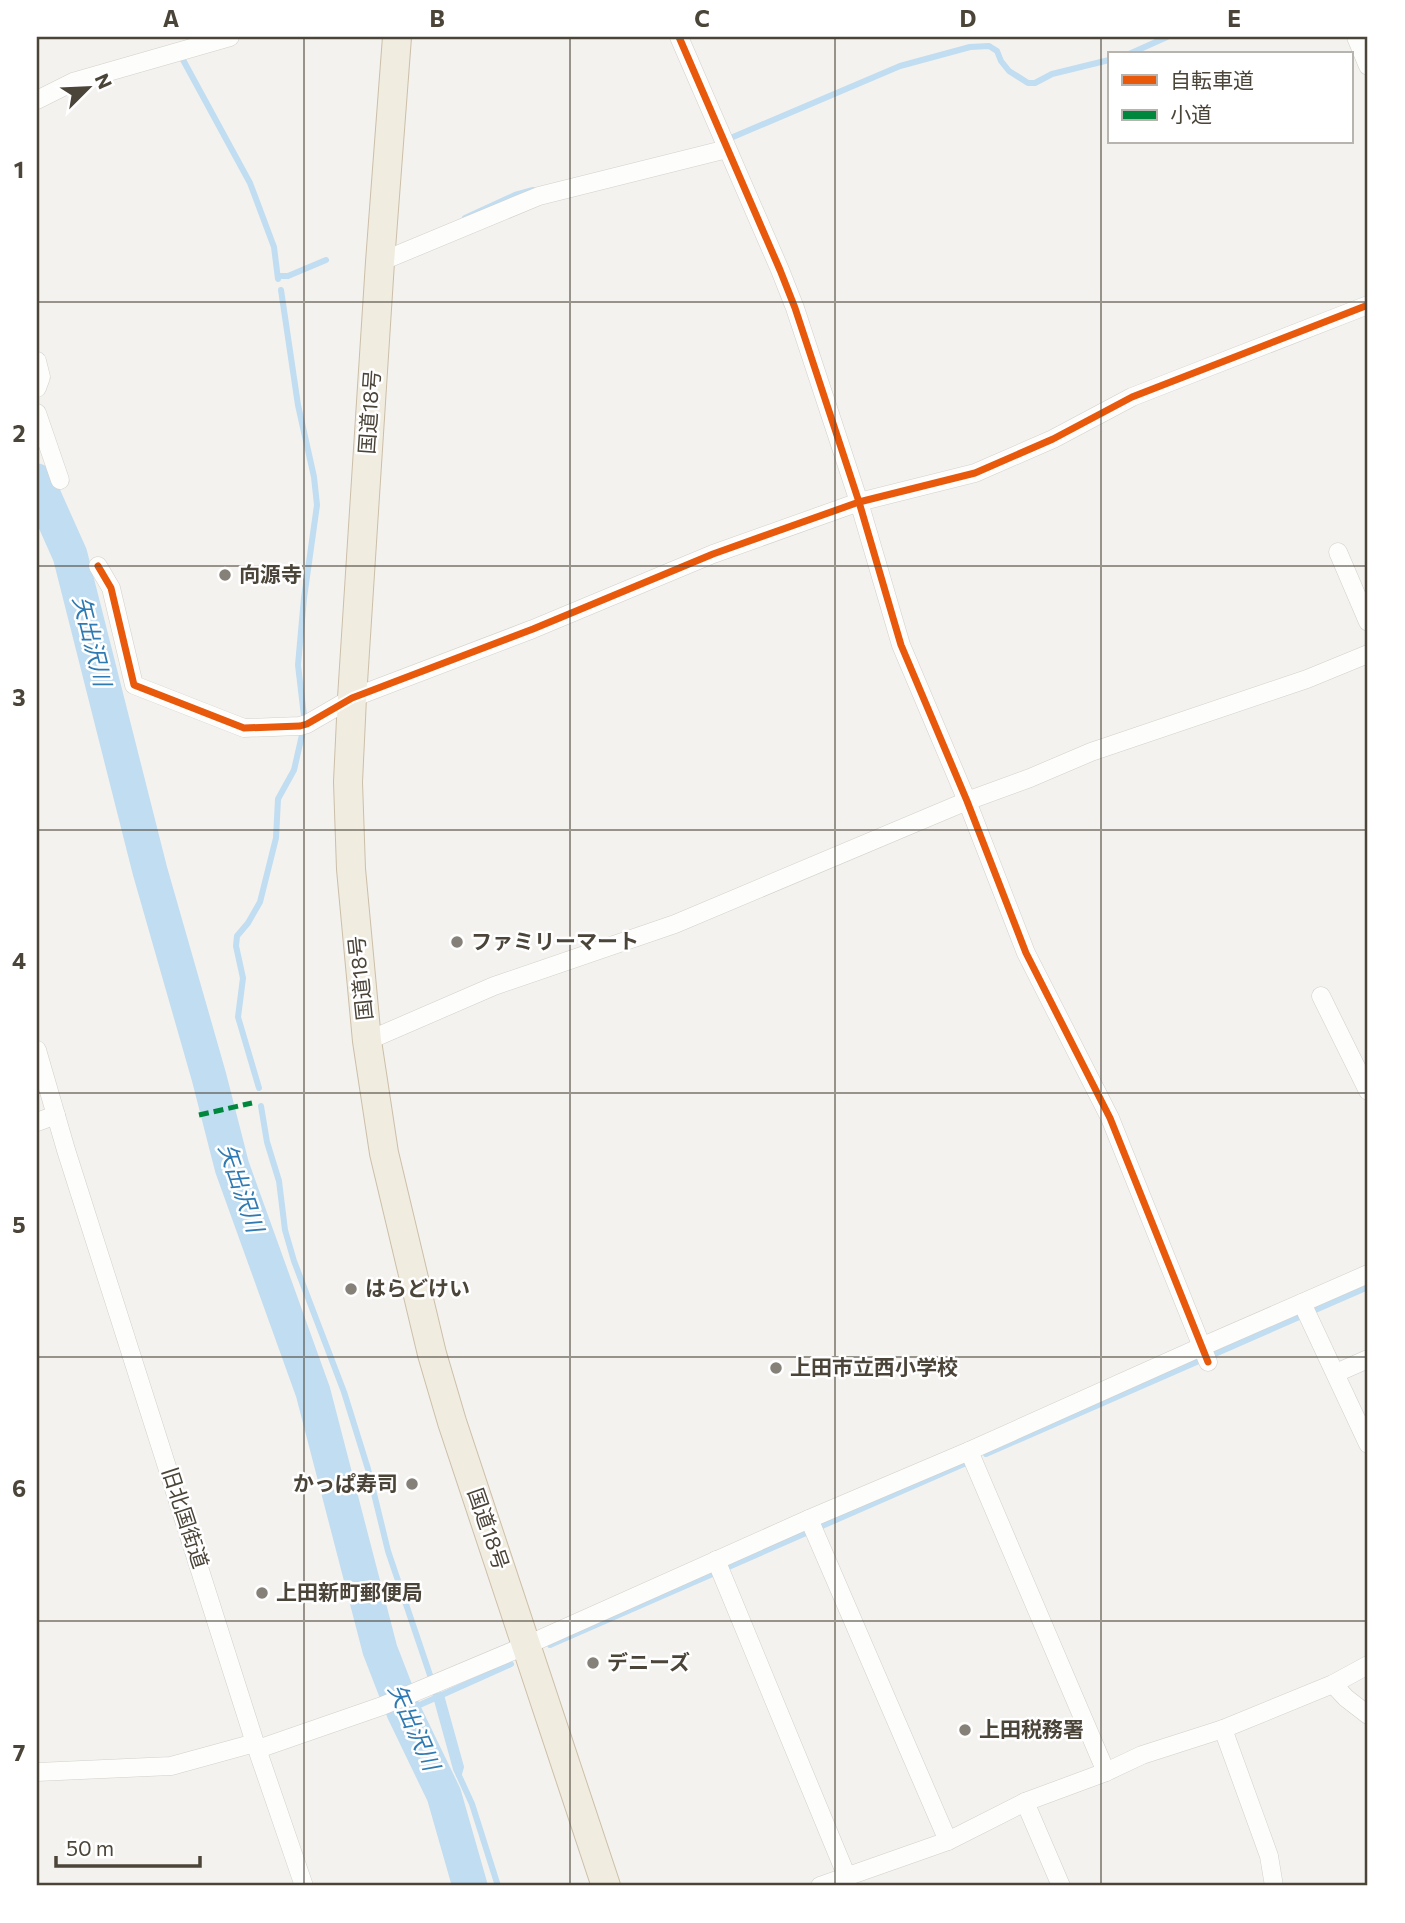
<svg xmlns="http://www.w3.org/2000/svg" width="1405" height="1923" viewBox="0 0 1405 1923" font-family="Commissioner,'Noto Sans JP',sans-serif">
	<style>
		.lines { fill: none; stroke-linecap: round; stroke-linejoin: round }
		.stream { stroke: #c0ddf1; stroke-width: 6 }
		.river { stroke: #c0ddf1; stroke-width: 35 }
		.minor-casing { stroke: #d2d0cb; stroke-width: 19 }
		.trunk-casing { stroke: #ccbfa9; stroke-width: 30 }
		.minor { stroke: #fdfdfc; stroke-width: 18 }
		.trunk { stroke: #f0ece0; stroke-width: 28 }
		.quiet { stroke: #00873e; stroke-width: 5; stroke-dasharray: 10 5; stroke-linecap: butt }
		.cycleway-casing { stroke: #fff; stroke-width: 11 }
		.cycleway { stroke: #e8590c; stroke-width: 7 }
		.grid { fill: none; stroke: #4b4439; stroke-width: 2; stroke-opacity: 0.55 }
		.poi-dot { fill: #868178; stroke: #fff; stroke-width: 2.5 }
		.labels { text-anchor: middle; stroke-width: 5; stroke-linejoin: round; paint-order: stroke }
		.street-label { font-size: 21px; fill: #4b4439; stroke: #fff }
		.poi-label { font-size: 21px; font-weight: bold; fill: #4b4439; stroke: #fff; text-anchor: start }
		.water-label { font-size: 23px; font-style: italic; fill: #2e7ab2; stroke: #fff }
		.neatline { fill: none; stroke: #4b4439; stroke-width: 2.5 }
		.grid-label { font-size: 23px; text-anchor: middle; font-weight: bold; fill: #4b4439 }
	</style>
	<rect width="100%" height="100%" fill="#f4f2ee"/>
	<g class="lines">
		<!-- stream -->
		<g class="stream">
			<path d="M1129,54L1167,37"/>
			<path d="M182,58L250,183L274,247L278,279"/>
			<path d="M726,140L900,66L970,47L989,46L997,51L1001,61L1009,71L1028,83H1035L1052,74L1109,60"/>
			<path d="M465,218L515,195L533,190"/>
			<path d="M278,276H288L326,260"/>
			<path d="M281,290L298,405L314,477L317,505L304,598L298,665L304,716"/>
			<path d="M259,1088L238,1017L243,978L236,946L237,936L248,923L260,902L276,838L278,799L294,770L302,735"/>
			<path d="M261,1106L267,1142L279,1181L285,1230L294,1261L344,1392L368,1469L388,1551L432,1681"/>
			<path d="M986,1454L1368,1287"/>
			<path d="M550,1645L966,1463"/>
			<path d="M435,1693L456,1769L472,1804L498,1886"/>
			<path d="M441,1695L461,1767L459,1774"/>
			<path d="M404,1712L511,1664"/>
		</g>
		<!-- river -->
		<path class="river" d="M37,481L70,555L150,871L209,1077L232,1167L313,1392L380,1650L404,1712L444,1795L470,1886"/>
		<!-- minor casing -->
		<g class="minor-casing">
			<g id="minor">
				<path d="M679,37L780,270L795,308L859,502L901,645L967,801L1026,953L1110,1118L1208,1362"/>
				<path d="M1356,37L1368,66"/>
				<path d="M37,100L73,82L230,37"/>
				<path d="M380,262L539,196L727,149"/>
				<path d="M37,361L41,377L37,388"/>
				<path d="M37,413L60,480"/>
				<path d="M1338,552L1368,622"/>
				<path d="M98,566L111,588L134,685L244,728L300,726L307,724L352,698L533,629L713,554L859,502L975,473L1053,439L1132,397L1368,305"/>
				<path d="M1321,996L1368,1091"/>
				<path d="M367,1041L494,986L675,924L967,801L1030,778L1091,752L1307,679L1368,654"/>
				<path d="M37,1050L66,1150L255,1743L304,1886"/>
				<path d="M37,1122L56,1115"/>
				<path d="M1302,1303L1368,1444"/>
				<path d="M1336,1373L1368,1359"/>
				<path d="M969,1451L1106,1772"/>
				<path d="M809,1519L948,1841"/>
				<path d="M716,1560L847,1877"/>
				<path d="M1333,1684L1346,1698L1368,1715"/>
				<path d="M1223,1729L1269,1856L1274,1886"/>
				<path d="M258,1749L382,1706L527,1645L809,1519L969,1451L1201,1347L1368,1274"/>
				<path d="M37,1772L171,1766L255,1743"/>
				<path d="M1025,1802L1061,1886"/>
				<path d="M820,1886L948,1841L1025,1802L1106,1772L1142,1755L1223,1729L1333,1684L1368,1665"/>
			</g>
		</g>
		<!-- trunk casing -->
		<g class="trunk-casing">
			<path id="trunk" d="M397,37L380,262L352,698L348,782L351,869L367,1041L384,1153L432,1354L452,1422L606,1886"/>
		</g>
		<!-- minor -->
		<use href="#minor" class="minor"/>
		<!-- trunk -->
		<use href="#trunk" class="trunk"/>
		<!-- quiet -->
		<path class="quiet" d="M199,1115L252,1103"/>
		<!-- cycleway casing -->
		<g class="cycleway-casing">
			<g id="cycleway">
				<path d="M679,37L780,270L795,308L859,502L901,645L967,801L1026,953L1110,1118L1208,1362"/>
				<path d="M98,566L111,588L134,685L244,728L300,726L307,724L352,698L533,629L713,554L859,502L975,473L1053,439L1132,397L1368,305"/>
			</g>
		</g>
		<!-- cycleway -->
		<use href="#cycleway" class="cycleway"/>
	</g>
	<!-- grid -->
	<path class="grid" d="M304,37V1886M570,37V1886M835,37V1886M1101,37V1886M37,302H1368M37,566H1368M37,830H1368M37,1093H1368M37,1357H1368M37,1621H1368"/>
	<!-- markers -->
	<g class="poi-dot">
		<circle cx="225" cy="575" r="7"/>
		<circle cx="457" cy="942" r="7"/>
		<circle cx="351" cy="1289" r="7"/>
		<circle cx="776" cy="1368" r="7"/>
		<circle cx="412" cy="1484" r="7"/>
		<circle cx="262" cy="1593" r="7"/>
		<circle cx="593" cy="1663" r="7"/>
		<circle cx="965" cy="1730" r="7"/>
	</g>
	<g class="labels">
		<!-- street labels -->
		<g class="street-label">
			<text transform="translate(370 412) rotate(-86)" y="7">国道18号</text>
			<text transform="translate(361 978) rotate(-96)" y="7">国道18号</text>
			<text transform="translate(185 1518) rotate(72)" y="7">旧北国街道</text>
			<text transform="translate(488 1529) rotate(71)" y="7">国道18号</text>
		</g>
		<!-- poi labels -->
		<g class="poi-label">
			<text x="239" y="582">向源寺</text>
			<text x="471" y="949">ファミリーマート</text>
			<text x="365" y="1296">はらどけい</text>
			<text x="790" y="1375">上田市立西小学校</text>
			<text x="398" y="1491" text-anchor="end">かっぱ寿司</text>
			<text x="276" y="1600">上田新町郵便局</text>
			<text x="607" y="1670">デニーズ</text>
			<text x="979" y="1737">上田税務署</text>
		</g>
		<!-- water labels -->
		<g class="water-label">
			<text transform="translate(92 641) rotate(76)" y="8">矢出沢川</text>
			<text transform="translate(241 1188) rotate(71)" y="8">矢出沢川</text>
			<text transform="translate(414 1727) rotate(66)" y="8">矢出沢川</text>
		</g>
	</g>
	<!-- border -->
	<rect width="1405" height="1923" fill="none" stroke="#ffffff" stroke-width="77"/>
	<!-- legend -->
	<rect x="1108" y="52" width="245" height="91" fill="#ffffff" stroke="#b7b4b0" stroke-width="2"/>
	<rect x="1122" y="75" width="35" height="10" fill="#e8590c" stroke="#b7b4b0" stroke-width="2"/>
	<text x="1170" y="88" font-size="21" fill="#4b4439">自転車道</text>
	<rect x="1122" y="110" width="35" height="10" fill="#00873e" stroke="#b7b4b0" stroke-width="2"/>
	<text x="1170" y="122" font-size="21" fill="#4b4439">小道</text>
	<!-- north arrow -->
	<g transform="translate(88 88) rotate(66)" stroke="#ffffff" stroke-width="5" paint-order="stroke">
	<path d="M0-5L12 26L0 18L-12 26Z" fill="#4b4439"/>
	<text y="-10" font-size="19" font-weight="bold" text-anchor="middle" fill="#4b4439">N</text>
	</g>
	<!-- scale -->
	<path d="M56 1856v10h144v-10" fill="none" stroke="#4b4439" stroke-width="3.5"/>
	<text x="66" y="1856" font-size="21" fill="#4b4439" stroke="#ffffff" stroke-width="5" paint-order="stroke">50 m</text>
	<rect x="38" y="38" width="1328" height="1846" class="neatline"/>
	<g class="grid-label">
		<text x="171" y="27">A</text>
		<text x="437" y="27">B</text>
		<text x="702" y="27">C</text>
		<text x="968" y="27">D</text>
		<text x="1234" y="27">E</text>
		<text x="19" y="178">1</text>
		<text x="19" y="442">2</text>
		<text x="19" y="706">3</text>
		<text x="19" y="969">4</text>
		<text x="19" y="1233">5</text>
		<text x="19" y="1497">6</text>
		<text x="19" y="1761">7</text>
	</g>
</svg>
